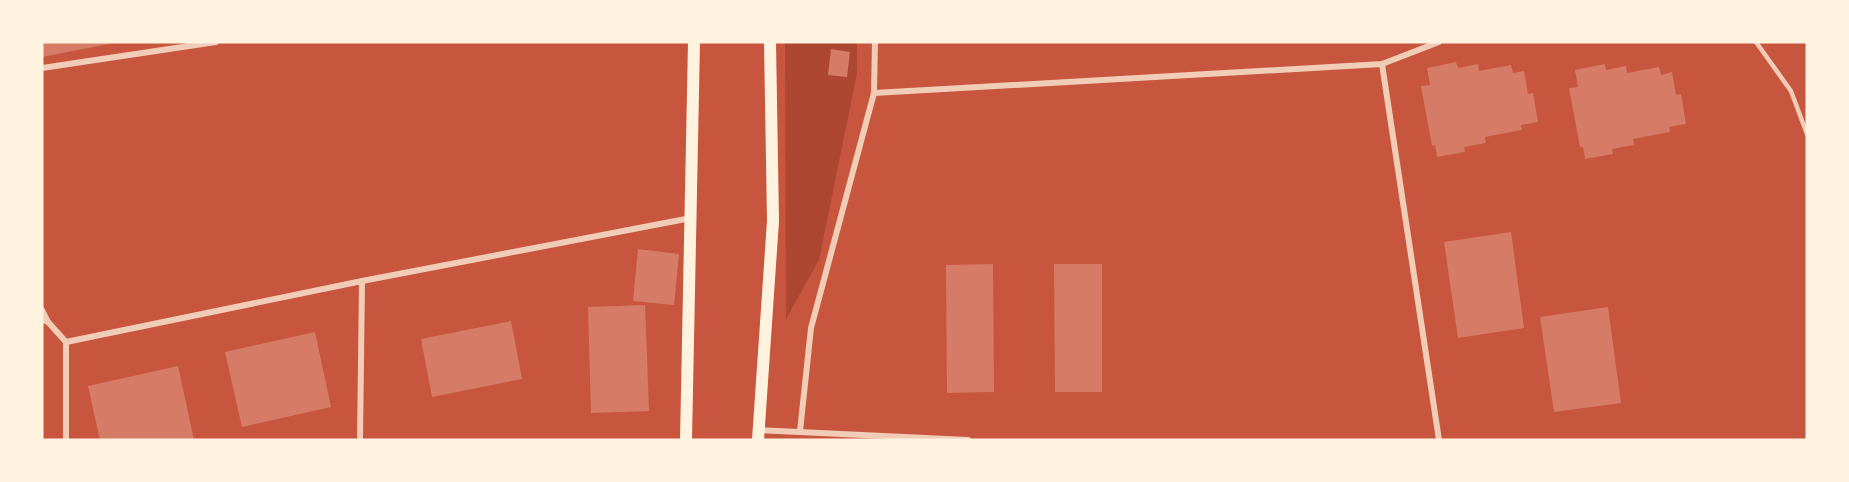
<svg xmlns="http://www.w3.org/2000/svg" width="1849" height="482" viewBox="0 0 1849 482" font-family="Commissioner,sans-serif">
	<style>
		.green { fill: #ae4732 }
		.building { fill: #d67c66 }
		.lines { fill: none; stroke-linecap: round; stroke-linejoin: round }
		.service { stroke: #f1ccb7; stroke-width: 4.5 }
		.minor { stroke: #f1ccb7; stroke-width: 6 }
		.secondary { stroke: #fff3e0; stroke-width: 12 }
	</style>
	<rect width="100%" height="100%" fill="#c8553d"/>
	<!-- green -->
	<path class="green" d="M785,42H857V73L819,260L786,319Z"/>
	<!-- building -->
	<g class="building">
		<path d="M42,42H114V43L42,57Z"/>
		<path d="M831,49L850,52L847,77L828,75Z"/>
		<path d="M1456,62L1458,68L1478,64L1479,71L1511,65L1513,73L1524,71L1528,94L1533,93L1538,122L1521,125L1522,130L1485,137L1486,143L1464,147L1465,152L1437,157L1435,145L1432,146L1421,86L1430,85L1427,68Z"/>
		<path d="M1605,64L1606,70L1626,66L1627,73L1659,67L1661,75L1672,72L1676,95L1681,94L1686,124L1669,127L1670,132L1633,139L1634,145L1612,149L1613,154L1585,159L1583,147H1580L1569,88L1578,87L1575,70Z"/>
		<path d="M1511,232L1524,328L1458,338L1444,242Z"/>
		<path d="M638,249L679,254L674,305L633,301Z"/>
		<path d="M993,264L994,392L947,393L946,265Z"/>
		<path d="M1054,264H1102V392H1055Z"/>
		<path d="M645,305L649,411L591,413L588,307Z"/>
		<path d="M1608,307L1621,403L1554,412L1540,317Z"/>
		<path d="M511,321L522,379L432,397L421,339Z"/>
		<path d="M315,332L331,407L242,427L225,352Z"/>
		<path d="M178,366L194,440H100L88,386Z"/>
	</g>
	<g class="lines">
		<!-- service -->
		<path class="service" d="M1756,42L1791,91L1807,134"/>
		<!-- minor -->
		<g class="minor">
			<path d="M1382,64L1439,440"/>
			<path d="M42,68L216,42"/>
			<path d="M874,93L1382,64L1439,42"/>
			<path d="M42,310L48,322L42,320"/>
			<path d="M48,322L66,342L362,281L691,218"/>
			<path d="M759,430L968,440"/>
			<path d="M800,431L811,328L874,93L875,42"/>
			<path d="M66,440V342"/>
			<path d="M360,440L362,281"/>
		</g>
		<!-- secondary -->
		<g class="secondary">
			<path d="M686,440L694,42"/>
			<path d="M758,440L773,221L770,42"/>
		</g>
	</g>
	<!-- border -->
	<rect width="1849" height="482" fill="none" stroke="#fff3e0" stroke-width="87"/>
</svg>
